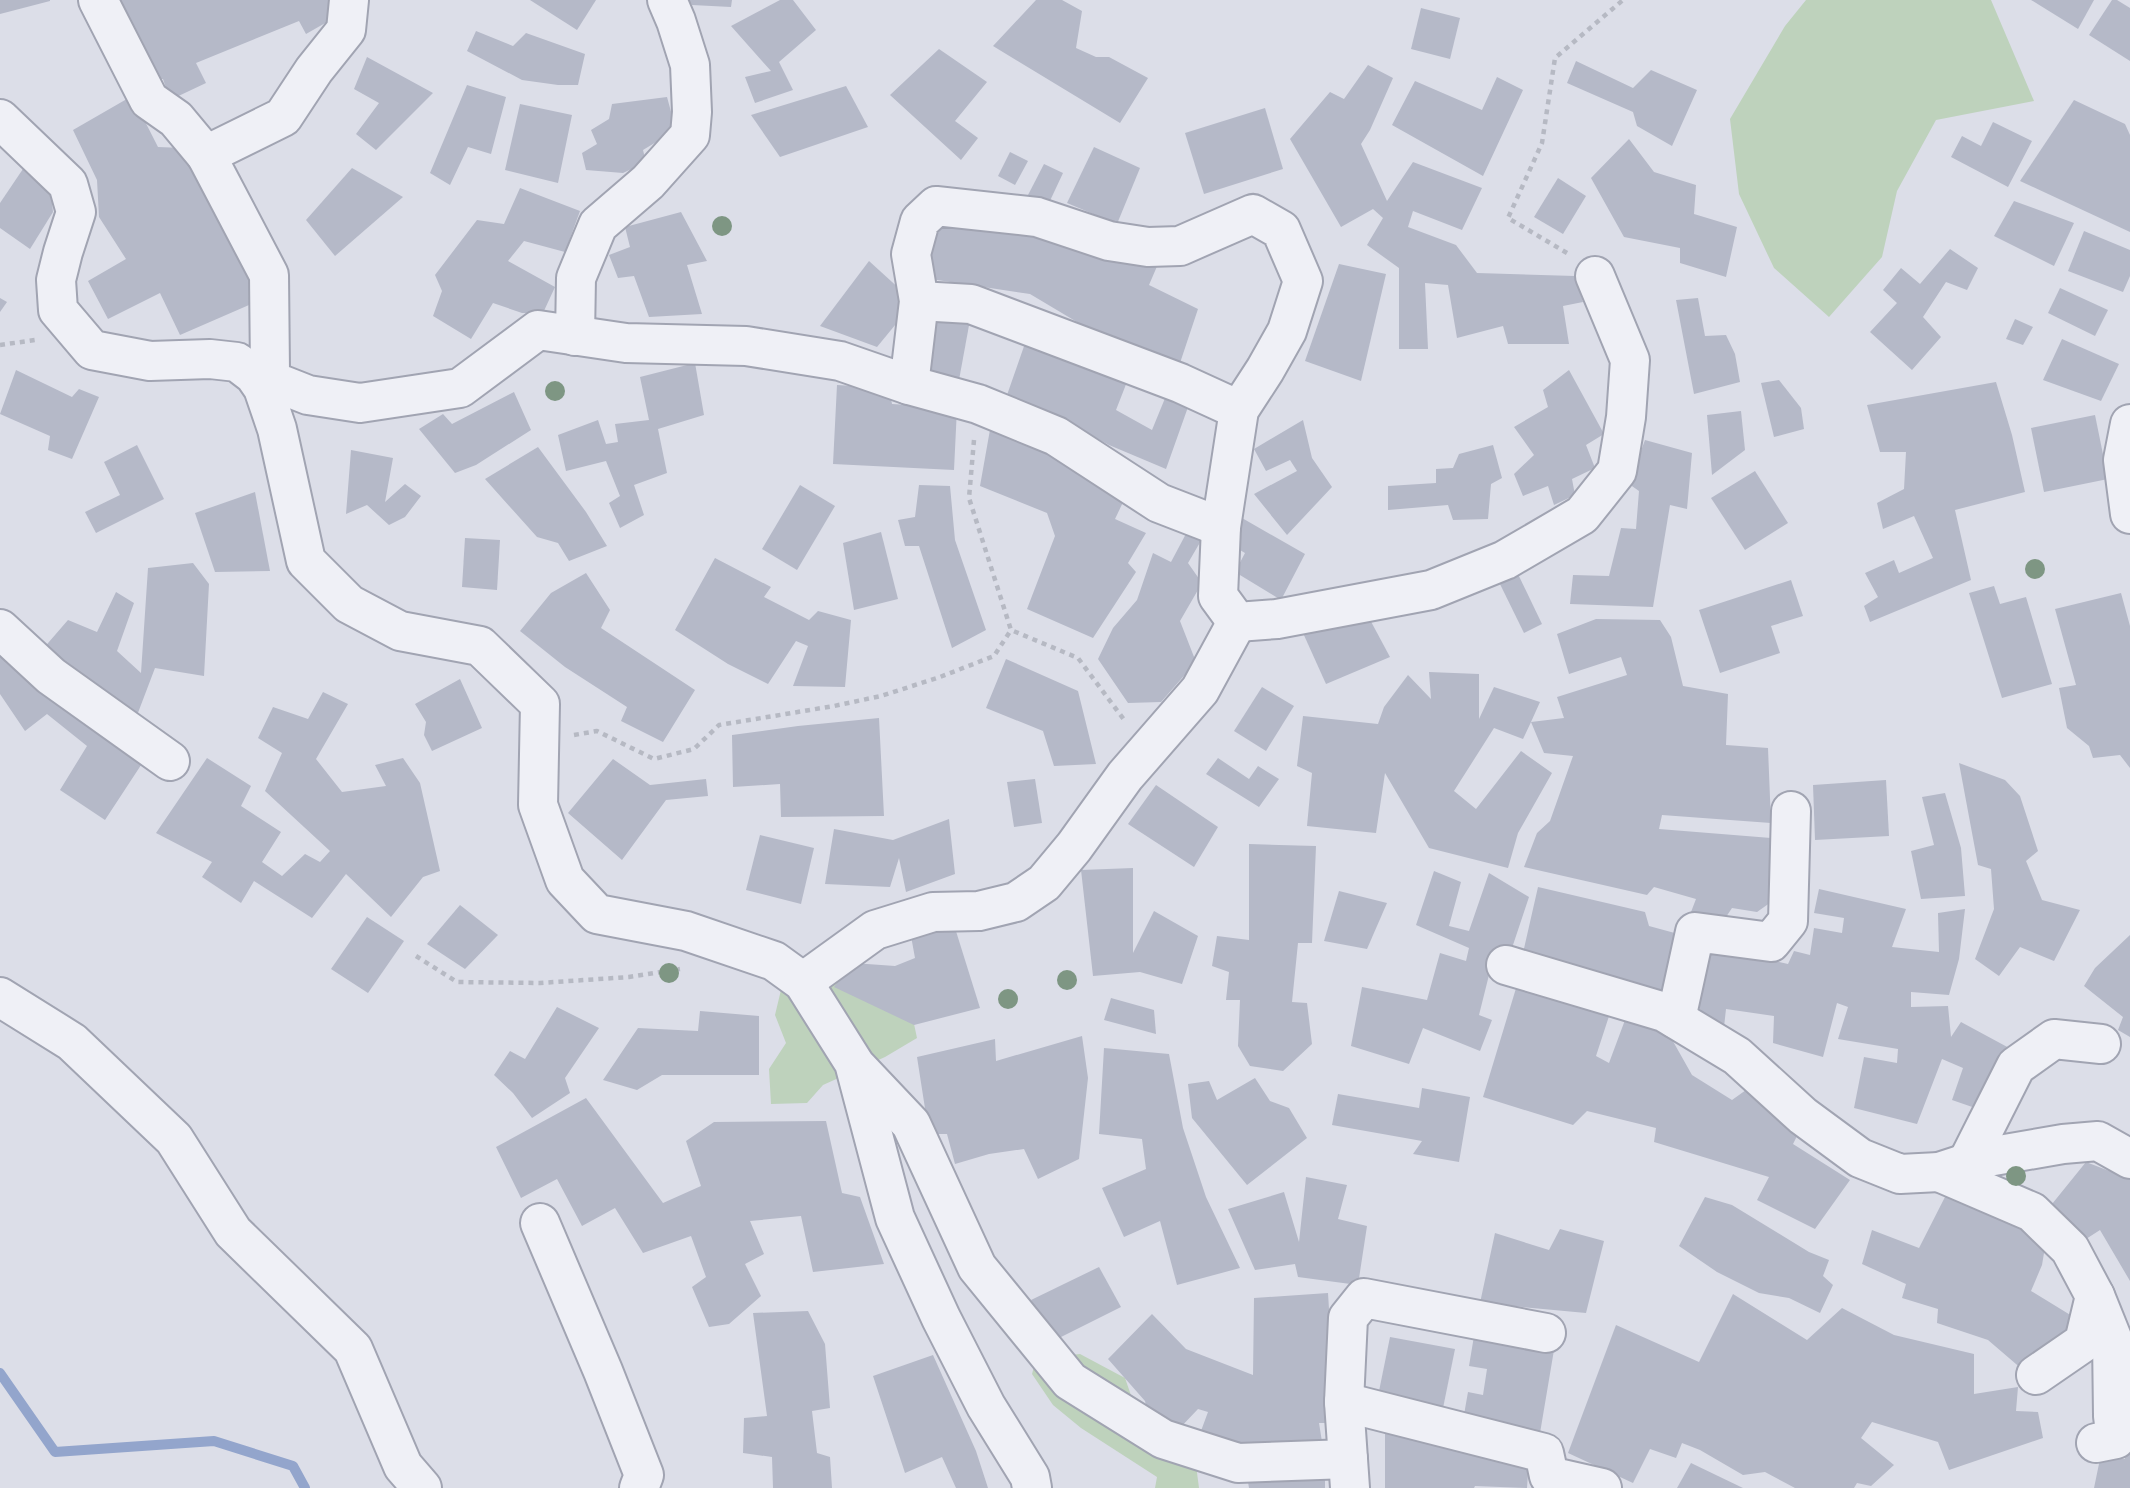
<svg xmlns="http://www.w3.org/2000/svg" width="2130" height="1488" viewBox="0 0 2130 1488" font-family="Overpass,sans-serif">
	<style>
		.green { fill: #bed2bc }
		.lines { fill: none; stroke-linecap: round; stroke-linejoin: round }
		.stream { stroke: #93a5cc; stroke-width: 10 }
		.building { fill: #b5b9c8 }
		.minor-casing { stroke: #a1a4b2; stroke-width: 42 }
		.path { stroke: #b6b9c3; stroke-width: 4.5; stroke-dasharray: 5 5; stroke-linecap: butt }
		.minor { stroke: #eff0f6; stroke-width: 38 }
		.tree { fill: #7e9683 }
	</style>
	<rect width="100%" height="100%" fill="#dcdee8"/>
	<!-- green -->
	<g class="green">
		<path d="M1806,0H1991L2034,101L1936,120L1897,191L1882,257L1829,317L1774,268L1739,194L1730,119L1785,26Z"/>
		<path d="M853,963L910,1005L917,1038L885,1057L823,1085L807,1103L771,1104L769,1069L786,1043L775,1015L786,969Z"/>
		<path d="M1080,1354L1125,1378L1134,1404L1196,1465L1199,1488H1155L1157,1477L1081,1428L1053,1405L1032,1374L1036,1359Z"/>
	</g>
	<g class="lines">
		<!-- stream -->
		<path class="stream" d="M0,1373L55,1452L214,1441L293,1466L305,1488"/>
	</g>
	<!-- building -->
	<g class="building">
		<path d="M0,0H50V1L0,14Z"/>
		<path d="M111,0H336L338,4L327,22L306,34L299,21L196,63L206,83L170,100L163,79H151Z"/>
		<path d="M530,0H596L577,30Z"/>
		<path d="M689,0H732L731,7L692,5Z"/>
		<path d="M780,0H793L816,30L779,62L793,90L755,103L745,77L771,71L731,26Z"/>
		<path d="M1036,0H1062L1082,11L1076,48L1096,57H1109L1148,78L1120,123L993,46Z"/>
		<path d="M2031,0H2094L2078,29Z"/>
		<path d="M2112,0H2117L2130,8V61L2089,35Z"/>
		<path d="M1421,8L1460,18L1450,59L1411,49Z"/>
		<path d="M476,31L513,46L526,33L585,54L578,85H558L522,80L467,51Z"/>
		<path d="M939,49L987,82L955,121L978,138L961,160L890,95Z"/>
		<path d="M367,57L433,93L376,150L356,134L379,103L354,89Z"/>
		<path d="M1576,61L1633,88L1651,70L1697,90L1672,146L1637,126L1633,112L1567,83Z"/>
		<path d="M1368,65L1393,78L1370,130L1361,144L1387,201L1413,162L1482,188L1462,230L1413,211L1408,227L1456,245L1477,273L1575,276L1583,302L1563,306L1569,344H1508L1503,326L1457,338L1448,285L1425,283L1428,349H1399V268L1367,245L1383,218L1373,209L1341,227L1290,139L1330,92L1344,99Z"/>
		<path d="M1497,77L1523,90L1483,176L1392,125L1415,81L1482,110Z"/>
		<path d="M467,85L506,97L491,154L468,147L450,185L430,173Z"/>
		<path d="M846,86L868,127L780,157L751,115Z"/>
		<path d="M132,96L158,147L183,148L253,274L249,305L180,335L160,293L108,319L88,281L126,259L99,217L97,180L73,130Z"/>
		<path d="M667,97L676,130L643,150L646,162L623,173L586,170L582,153L597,144L591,130L609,119L612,104Z"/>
		<path d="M2074,100L2125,124L2130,135V232L2020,181Z"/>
		<path d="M520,104L572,115L558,183L505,170Z"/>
		<path d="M1265,108L1283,169L1204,194L1185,133Z"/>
		<path d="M1993,122L2032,141L2008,187L1951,157L1962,136L1981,146Z"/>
		<path d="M1629,139L1654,172L1696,185L1694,214L1737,227L1726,277L1680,263V248L1624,237L1591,178Z"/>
		<path d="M1094,147L1140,168L1117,224L1067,203Z"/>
		<path d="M1010,152L1028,161L1015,185L998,176Z"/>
		<path d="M27,163L50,181L53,212L30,249L0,228V203Z"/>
		<path d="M1044,164L1063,173L1048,205L1028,195Z"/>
		<path d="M352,168L403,197L335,256L306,220Z"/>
		<path d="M1558,178L1586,196L1563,234L1534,217Z"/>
		<path d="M520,188L580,211L565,252L524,241L508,261L555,287L543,313H522L493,303L471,339L433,316L442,291L435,275L477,220L504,224Z"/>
		<path d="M2014,201L2074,223L2054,266L1994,236Z"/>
		<path d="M681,212L707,261L687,265L702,314L649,317L634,276L618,278L609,255L630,247L625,227Z"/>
		<path d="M939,212L1158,264L1149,285L1198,309L1180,363L1082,325L1030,294L924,278Z"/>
		<path d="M2084,231L2130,250V276L2123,292L2068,271Z"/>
		<path d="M1950,249L1978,268L1967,290L1946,282L1923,317L1941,337L1912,370L1870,332L1897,303L1883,290L1901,268L1920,284Z"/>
		<path d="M869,261L914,302L877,347L820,326Z"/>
		<path d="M1339,264L1386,274L1361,381L1305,361Z"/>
		<path d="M2060,288L2108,310L2095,336L2048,313Z"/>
		<path d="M0,298L7,302L0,312Z"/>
		<path d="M1698,298L1705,336L1726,335L1735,354L1740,382L1694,394L1676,300Z"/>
		<path d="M972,309L959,380L918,366L921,325Z"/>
		<path d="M2015,319L2033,327L2023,345L2006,339Z"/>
		<path d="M1030,329L1132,369L1116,410L1152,430L1170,386L1193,393L1166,469L1109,445L1051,413L1007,395Z"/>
		<path d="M2062,339L2119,364L2101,401L2043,380Z"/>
		<path d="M695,363L704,415L658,429L667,473L634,485L644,515L620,528L609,503L620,496L606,461L566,471L558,435L598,420L606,444L618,442L615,424L649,420L640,377Z"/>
		<path d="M16,370L72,397L79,389L99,397L72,459L48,450L50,436L0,414Z"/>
		<path d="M1569,370L1604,434L1586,445L1595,468L1572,479L1575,495L1554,505L1548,486L1523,496L1514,474L1534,455L1514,427L1548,407L1543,390Z"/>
		<path d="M1779,380L1801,408L1804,429L1774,437L1761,383Z"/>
		<path d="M1996,382L2012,435L2025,492L1955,510L1971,580L1870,622L1864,606L1878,597L1865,573L1894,560L1899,573L1933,558L1914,516L1883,529L1877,503L1904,489L1906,452H1880L1867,405Z"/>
		<path d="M837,385L889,388L892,404L957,408L954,470L833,464Z"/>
		<path d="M514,392L531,430L476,465L455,473L419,429L443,414L452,424Z"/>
		<path d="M1741,411L1745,450L1712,475L1707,415Z"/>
		<path d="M2095,415L2108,479L2044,492L2031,428Z"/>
		<path d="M1303,420L1312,458L1332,487L1287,535L1254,494L1297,471L1290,460L1266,471L1254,449Z"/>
		<path d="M991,424L1078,468L1125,498L1115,519L1146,533L1128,563L1136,572L1093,638L1027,609L1055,536L1047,513L980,486Z"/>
		<path d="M1645,440L1692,453L1687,509L1670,505L1653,607L1570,604L1573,575L1609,576L1621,528L1636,529L1639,491L1629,484Z"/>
		<path d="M137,445L164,499L96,533L85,512L120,495L104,462Z"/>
		<path d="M1493,445L1502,478L1491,484L1488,519L1453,520L1448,505L1388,510V486L1436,483V469L1453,468L1459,454Z"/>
		<path d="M538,447L586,512L607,546L569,561L558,543L537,537L485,479Z"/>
		<path d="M351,450L393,458L385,502L405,484L421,496L405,517L389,525L367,505L346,514Z"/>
		<path d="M1755,471L1788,523L1745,550L1711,498Z"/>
		<path d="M800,485L835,506L797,570L762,549Z"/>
		<path d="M919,485L950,486L955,540L986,630L952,648L919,546H905L898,520L915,517Z"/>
		<path d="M255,492L270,571L215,572L195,513Z"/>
		<path d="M1242,518L1305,554L1281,600L1235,572L1245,553L1233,546Z"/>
		<path d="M1188,530L1202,539L1188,563L1202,583L1180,621L1196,662L1161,702L1128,703L1098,659L1113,628L1137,600L1153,553L1171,562Z"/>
		<path d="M881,532L898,599L854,610L843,543Z"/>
		<path d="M465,538L500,540L497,590L462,587Z"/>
		<path d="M715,558L771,587L764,597L809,620L818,611L851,620L845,687L793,686L808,646L796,641L768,684L728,664L675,630Z"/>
		<path d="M193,563L209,584L204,676L155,668L136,718L42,650L68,620L97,632L116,592L134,603L117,651L141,673L148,568Z"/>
		<path d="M1517,572L1542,624L1524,633L1498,580Z"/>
		<path d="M586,573L610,610L601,628L695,690L663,742L621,721L627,707L565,667L520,631L551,593Z"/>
		<path d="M1791,580L1803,616L1771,626L1780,653L1720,673L1699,610Z"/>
		<path d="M1994,586L2000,604L2026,597L2052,684L2002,698L1969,593Z"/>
		<path d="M2121,593L2130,626V768L2120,755L2093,758L2089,746L2067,728L2059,688L2076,685L2055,609Z"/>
		<path d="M1368,616L1390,657L1326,684L1303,633Z"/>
		<path d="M1596,619L1660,620L1671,637L1683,686L1728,694L1726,745L1768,748L1771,823L1662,815L1659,829L1771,838L1774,900L1757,912L1732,908L1722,923L1691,912L1696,899L1654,887L1647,895L1524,867L1537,833L1550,821L1573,756L1544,753L1531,722L1523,739L1494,728L1454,791L1476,809L1521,751L1552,773L1518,833L1508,868L1429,848L1385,773L1376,833L1307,826L1312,773L1297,766L1303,716L1378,724L1384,707L1408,675L1431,699L1429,672L1479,674V719L1494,687L1540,702L1531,722L1564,718L1557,697L1627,675L1621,657L1569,674L1557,634Z"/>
		<path d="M0,646L145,759L105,820L60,790L87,746L47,714L25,731L0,694Z"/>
		<path d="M1006,659L1078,691L1096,764L1054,766L1043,731L986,708Z"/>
		<path d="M460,679L482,728L432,751L424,735L426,722L415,704Z"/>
		<path d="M1262,687L1294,706L1266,751L1234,731Z"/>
		<path d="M323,692L348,704L316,759L342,792L386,786L375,765L403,758L420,783L440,871L423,877L391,917L346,874L312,918L254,881L241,903L202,877L212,862L156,833L207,758L251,786L241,806L281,832L262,862L282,876L305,854L320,862L330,851L265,791L282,753L258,738L273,707L308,719Z"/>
		<path d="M879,718L884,816L781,817L780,784L733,787L732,735L798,726Z"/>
		<path d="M1218,758L1249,779L1258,766L1279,779L1259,807L1206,774Z"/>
		<path d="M613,759L650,785L706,779L708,796L666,800L622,860L568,813Z"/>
		<path d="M1959,763L2005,780L2020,796L2038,851L2026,861L2042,900L2080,910L2054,961L2020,947L1999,976L1975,959L1994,909L1991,869L1978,865Z"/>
		<path d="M1035,779L1042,823L1014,827L1007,782Z"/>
		<path d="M1886,780L1889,836L1815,840L1813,785Z"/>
		<path d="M1156,785L1218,827L1194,867L1128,824Z"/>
		<path d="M1945,793L1961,848L1965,896L1921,899L1911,851L1934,845L1922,797Z"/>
		<path d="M949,819L955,874L906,892L899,858L890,887L825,884L834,829L893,840Z"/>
		<path d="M760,835L814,848L801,904L746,890Z"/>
		<path d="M1249,844L1316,846L1312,943H1298L1292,1002L1307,1003L1312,1044L1283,1071L1250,1066L1238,1046L1240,1000H1226L1229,972L1212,966L1217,936L1249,940Z"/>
		<path d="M1133,868V953L1154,911L1198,936L1182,984L1140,972L1093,976L1081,870Z"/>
		<path d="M1434,871L1461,882L1449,926L1469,931L1489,873L1529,897L1512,948L1494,955L1479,1015L1492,1020L1480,1051L1423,1028L1409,1064L1351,1046L1362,987L1427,1000L1440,953L1466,961L1469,948L1416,925Z"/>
		<path d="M1538,887L1645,912L1649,926L1682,935L1668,995L1523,953Z"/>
		<path d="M1819,889L1906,909L1892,947L1939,952L1938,913L1965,909L1959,959L1949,995L1911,992V1007L1948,1006L1951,1037L1961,1022L2011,1049L1981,1110L1952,1100L1963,1068L1942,1059L1917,1124L1854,1108L1864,1057L1897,1063L1898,1049L1838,1039L1848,1007L1837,1003L1823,1057L1773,1043L1774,1016L1726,1009L1724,1027L1704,1016L1694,999L1704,955L1716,947L1788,964L1794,951L1810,955L1814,928L1842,933L1844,918L1814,913Z"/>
		<path d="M1339,891L1387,903L1367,949L1324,941Z"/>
		<path d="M460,905L498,935L465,969L427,944Z"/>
		<path d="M367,917L404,941L368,993L331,969Z"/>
		<path d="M937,928H955L980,1008L914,1025L834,987L853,963L895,966L915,958L911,936Z"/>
		<path d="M2130,935V1037L2118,1030L2123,1017L2084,986L2095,968Z"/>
		<path d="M1517,985L1611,1010L1596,1056L1609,1063L1625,1020L1670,1036L1692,1075L1732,1100L1746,1090L1800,1130L1793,1144L1850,1180L1815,1229L1757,1200L1769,1177L1654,1142L1656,1128L1587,1111L1573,1125L1483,1097Z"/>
		<path d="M1111,998L1154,1010L1156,1034L1104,1020Z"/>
		<path d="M557,1007L599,1028L565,1078L570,1093L532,1118L513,1093L494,1075L510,1051L525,1059Z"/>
		<path d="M700,1011L759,1016V1075H662L637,1090L603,1080L638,1028L698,1031Z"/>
		<path d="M1082,1036L1088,1078L1079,1159L1038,1179L1024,1149L989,1154L955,1164L947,1134H929L917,1057L995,1039L996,1061Z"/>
		<path d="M1104,1048L1169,1054L1183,1128L1206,1197L1240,1268L1177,1285L1160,1221L1124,1237L1102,1188L1146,1169L1142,1139L1099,1134Z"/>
		<path d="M1255,1078L1270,1101L1289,1108L1307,1138L1247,1185L1192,1118L1188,1084L1209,1081L1217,1100Z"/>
		<path d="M1422,1088L1470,1097L1459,1162L1413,1154L1422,1141L1332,1125L1338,1094L1419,1108Z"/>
		<path d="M586,1098L663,1203L701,1186L686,1141L714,1122L826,1121L842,1193L860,1197L884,1264L813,1272L801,1216L750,1221L764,1254L745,1264L761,1296L729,1324L709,1327L692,1287L706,1277L691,1236L643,1253L615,1208L582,1226L557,1179L521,1198L496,1147Z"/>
		<path d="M2086,1162L2130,1179V1281L2100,1230L2086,1239L2048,1209Z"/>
		<path d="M1306,1177L1347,1185L1338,1219L1367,1226L1358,1285L1298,1277L1295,1264L1255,1270L1228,1209L1284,1192L1299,1242Z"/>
		<path d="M1946,1195L2029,1223L2046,1241L2042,1265L2031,1291L2072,1316L2062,1339L2023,1370L1988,1340L1937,1323L1938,1309L1902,1298L1906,1284L1862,1264L1872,1230L1919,1248Z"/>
		<path d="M1705,1197L1732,1205L1809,1252L1829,1260L1823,1276L1833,1285L1820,1313L1789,1298L1759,1293L1717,1272L1679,1246Z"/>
		<path d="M1560,1229L1604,1241L1586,1313L1480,1303L1495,1233L1549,1250Z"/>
		<path d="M1099,1267L1121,1307L1053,1341L1031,1300Z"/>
		<path d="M1328,1293L1336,1423H1319L1323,1448L1255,1450L1198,1439L1208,1412L1198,1409L1178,1430L1149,1419L1145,1401L1108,1359L1152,1314L1186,1349L1253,1375L1254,1298Z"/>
		<path d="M1733,1294L1807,1340L1842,1308L1894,1335L1974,1354V1394L2018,1387L2016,1411L2038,1412L2043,1438L1949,1470L1938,1442L1872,1422L1861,1438L1894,1465L1871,1486L1857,1483L1854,1488H1795L1765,1472L1743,1475L1700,1450L1682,1443L1676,1458L1650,1449L1633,1483L1568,1453L1616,1325L1699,1362Z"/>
		<path d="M808,1311L825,1344L830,1408L812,1411L817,1453L830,1457L832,1488H773L772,1457L743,1453L744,1418L767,1416L753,1313Z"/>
		<path d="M1475,1330L1555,1344L1539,1439L1462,1426L1468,1392L1483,1395L1487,1369L1469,1366Z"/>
		<path d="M1390,1337L1455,1349L1442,1413L1377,1401Z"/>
		<path d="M933,1355L976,1451L988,1488H956L942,1457L905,1473L873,1376Z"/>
		<path d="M2127,1358H2130V1488H2094L2100,1459H2125Z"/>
		<path d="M1385,1426L1529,1459L1527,1488L1475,1486L1474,1488H1385Z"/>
		<path d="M1691,1463L1743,1488H1677Z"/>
		<path d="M1325,1475V1488H1249L1248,1482Z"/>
	</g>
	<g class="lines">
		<!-- minor casing -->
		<g class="minor-casing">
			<g id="minor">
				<path d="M98,0L149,100L176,119L206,155"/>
				<path d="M349,0L346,30L314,70L283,117L206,155L269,275L270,371L275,382L308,395L360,403L460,388L538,330L626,343L746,346L840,361L909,385L978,404L1056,436L1159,503L1221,527"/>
				<path d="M0,119L68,184L76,212L63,252L56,280L58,310L92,350L150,361L210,359L237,362L254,375L263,388L277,429L306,561L349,604L400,631L480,646L540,704L538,805L565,880L597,914L686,931L774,961L803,982L854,1063L895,1218L941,1318L986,1406L1030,1477L1032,1488"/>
				<path d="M919,301L971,304L1180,383L1239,410"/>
				<path d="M575,336L576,278L598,225L648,182L690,135L692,112L690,65L676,21L667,0"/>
				<path d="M909,385L919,301L911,254L920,221L936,206L1037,217L1109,241L1148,247L1180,246L1253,214L1281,230L1303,281L1287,331L1265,370L1239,410L1221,527L1218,596L1237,622L1277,619L1431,590L1505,560L1582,515L1617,471L1626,417L1630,360L1595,276"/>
				<path d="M2130,424L2123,460L2130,514"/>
				<path d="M0,629L51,676L170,761"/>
				<path d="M1506,965L1664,1012L1737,1056L1803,1116L1860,1158L1900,1174L1939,1172L1982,1158L2063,1144L2098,1141L2130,1159"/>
				<path d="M803,982L875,930L933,912L979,911L1016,902L1044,883L1074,847L1125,776L1200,690L1237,622"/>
				<path d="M0,997L72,1042L174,1139L233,1232L353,1349L403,1466L422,1488"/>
				<path d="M1676,1019L1695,932L1771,942L1788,921L1791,811"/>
				<path d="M858,1068L911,1124L977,1267L1070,1381L1163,1439L1238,1463L1348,1459"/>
				<path d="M1967,1163L2016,1066L2054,1039L2101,1044"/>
				<path d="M1939,1172L2032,1212L2070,1249L2095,1296L2084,1342L2036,1375"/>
				<path d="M540,1223L603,1371L644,1475L639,1488"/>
				<path d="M2095,1296L2112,1338L2113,1416L2116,1439L2096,1443"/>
				<path d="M1344,1402L1544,1453L1549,1476L1602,1488"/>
				<path d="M1350,1488L1344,1402L1348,1318L1364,1298L1546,1333"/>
			</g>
		</g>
		<!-- path -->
		<g class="path">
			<path d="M1567,253L1508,218L1542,143L1555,58L1623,0"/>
			<path d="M0,345L35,340"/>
			<path d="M974,440L969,498L1011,630L1078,658L1125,721"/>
			<path d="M574,735L597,731L654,759L694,749L719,725L834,706L881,696L940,677L994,656L1011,630"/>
			<path d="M416,956L457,982L540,983L629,977L680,969"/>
		</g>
		<!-- minor -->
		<use href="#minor" class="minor"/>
	</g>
	<!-- trees -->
	<g class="tree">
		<circle cx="722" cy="226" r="10"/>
		<circle cx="555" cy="391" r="10"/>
		<circle cx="2035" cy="569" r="10"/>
		<circle cx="669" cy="973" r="10"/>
		<circle cx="1067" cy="980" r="10"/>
		<circle cx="1008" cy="999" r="10"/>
		<circle cx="2016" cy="1176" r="10"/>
	</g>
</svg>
